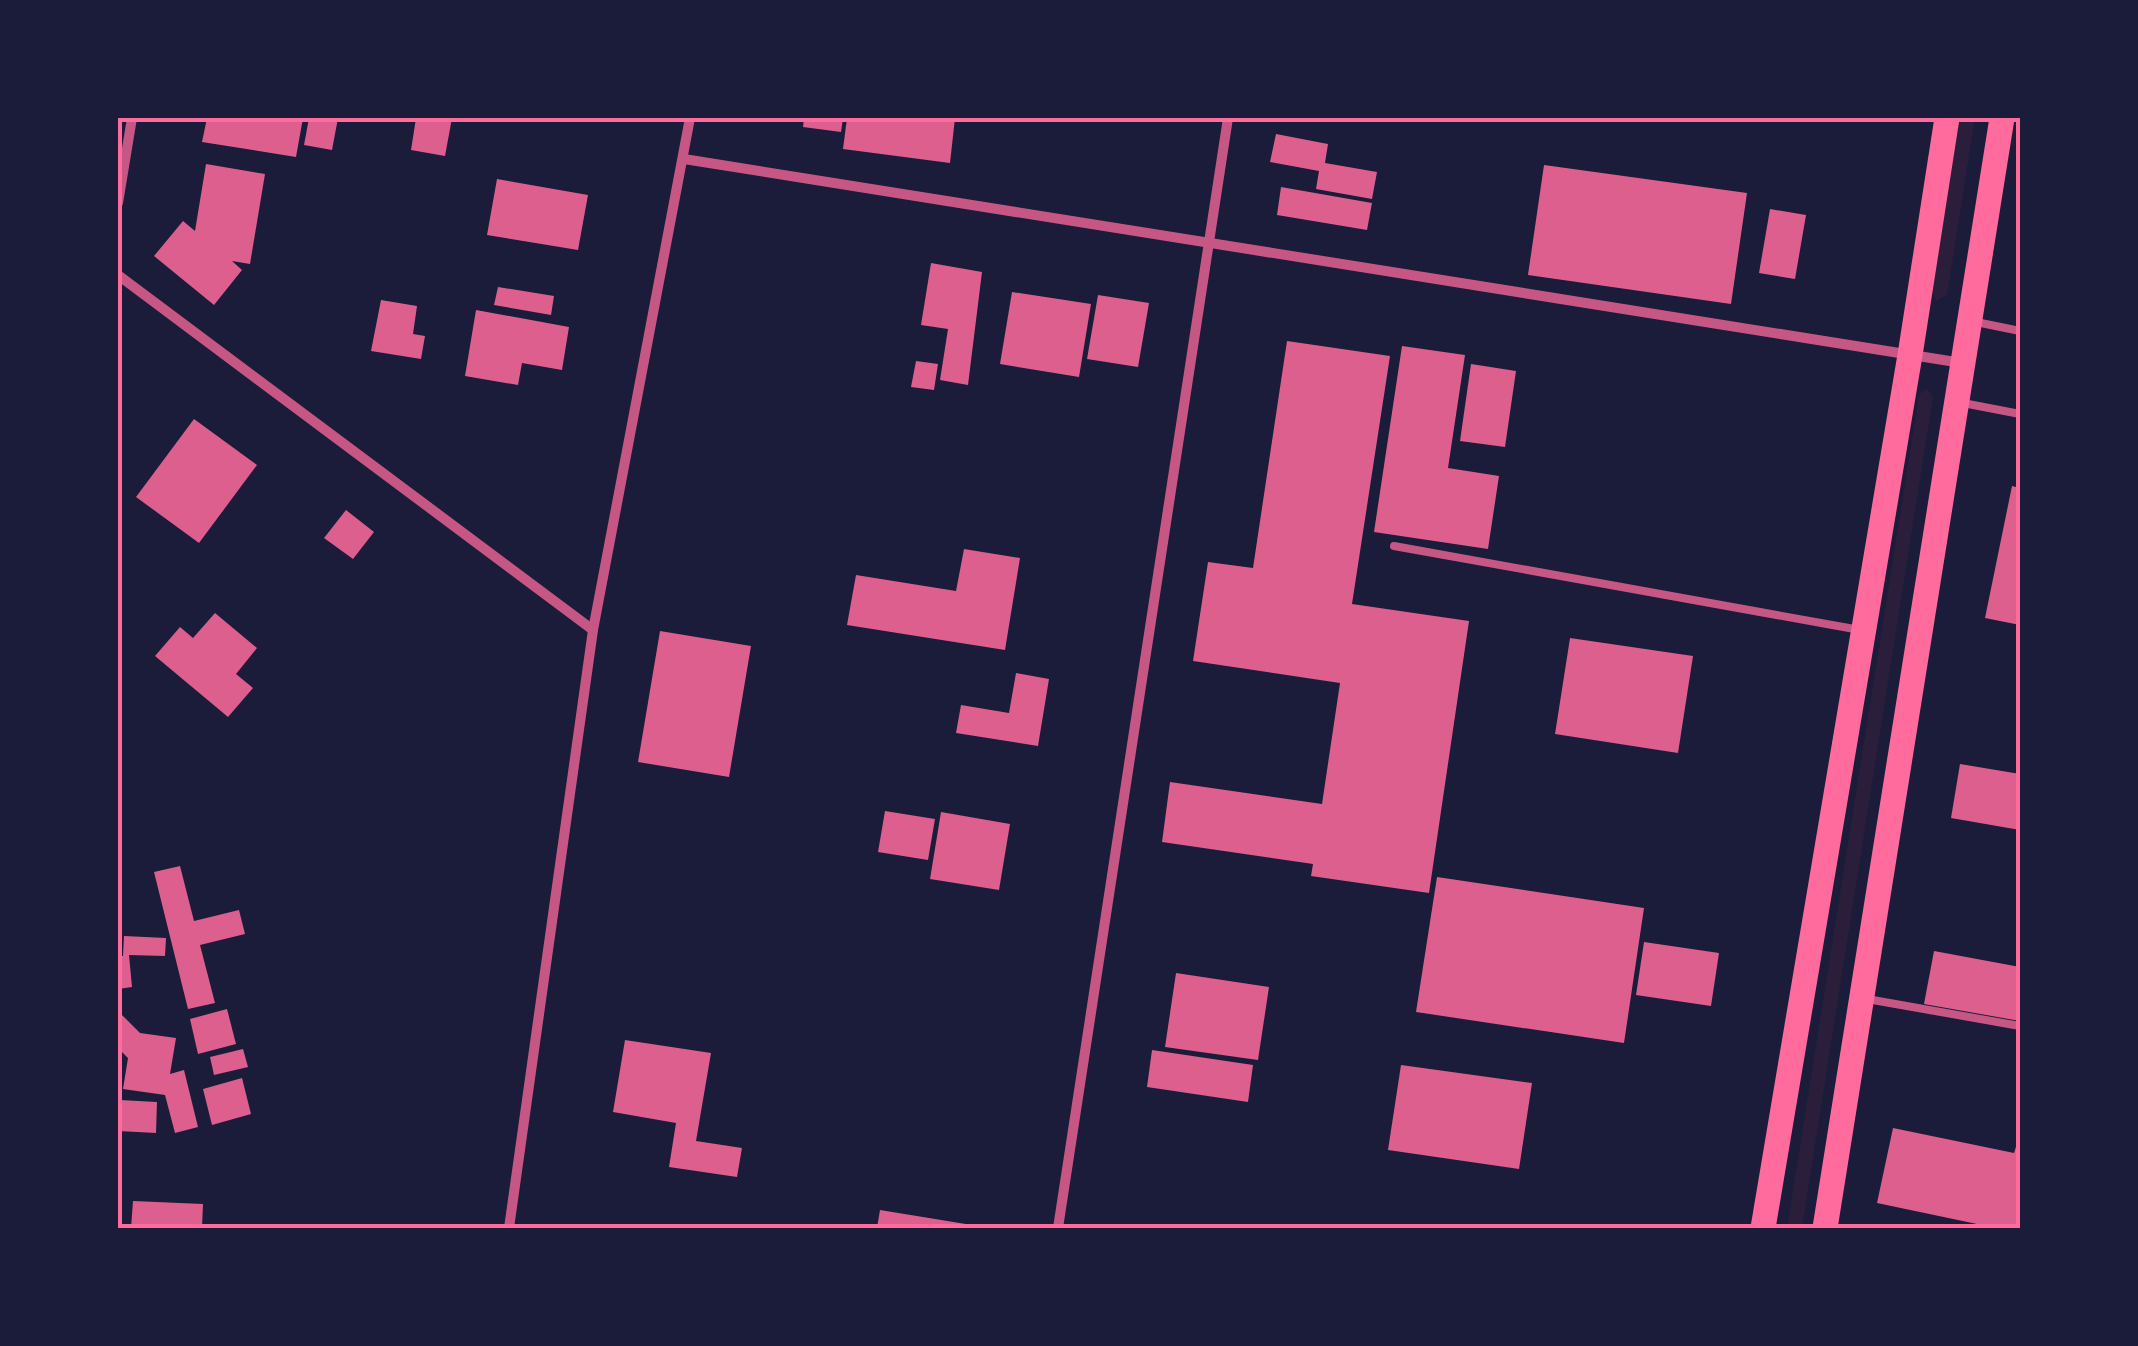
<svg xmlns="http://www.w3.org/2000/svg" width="2138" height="1346" viewBox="0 0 2138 1346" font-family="'Fira Sans',sans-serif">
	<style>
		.green { fill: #2a1e3b }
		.building { fill: #dd5f8e }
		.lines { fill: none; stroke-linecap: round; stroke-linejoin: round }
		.service { stroke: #c65784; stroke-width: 8 }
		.minor { stroke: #c65784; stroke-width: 10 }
		.primary { stroke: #ff6b9d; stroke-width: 25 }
		.neatline { fill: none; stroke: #ff6b9d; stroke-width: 4 }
	</style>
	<rect width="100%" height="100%" fill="#1b1b3a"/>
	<!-- green -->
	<g class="green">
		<path d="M1960,118H1975L1947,295L1936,301L1932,292Z"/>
		<path d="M1926,388L1933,397L1802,1228H1787L1919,395Z"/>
	</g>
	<!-- building -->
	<g class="building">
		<path d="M207,118H303L296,157L202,142Z"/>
		<path d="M309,118H338L332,150L304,145Z"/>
		<path d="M416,118H452L445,156L411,150Z"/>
		<path d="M804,118H843L841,132L803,127Z"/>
		<path d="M847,118H955L950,163L843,149Z"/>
		<path d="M1276,134L1328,144L1325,163L1377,172L1372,199L1316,189L1319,171L1270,162Z"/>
		<path d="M206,164L265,174L250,264L232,261L242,270L214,305L154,256L183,221L195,231Z"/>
		<path d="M1544,165L1747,193L1731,304L1528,275Z"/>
		<path d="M497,179L588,195L578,250L487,235Z"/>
		<path d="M1281,187L1372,203L1367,230L1277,215Z"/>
		<path d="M1770,209L1806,215L1795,279L1759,273Z"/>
		<path d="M931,263L982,272L968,385L940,380L948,329L921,325Z"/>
		<path d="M498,287L554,296L551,315L494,305Z"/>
		<path d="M1012,292L1091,304L1079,377L1000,364Z"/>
		<path d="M1098,295L1149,303L1138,367L1087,359Z"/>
		<path d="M381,300L417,306L413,334L425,336L421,359L371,351Z"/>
		<path d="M476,310L569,327L562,370L522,363L518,385L465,376Z"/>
		<path d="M1287,341L1390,356L1352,604L1469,621L1429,893L1311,876L1313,864L1162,842L1170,782L1322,804L1340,683L1193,661L1208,562L1253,568Z"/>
		<path d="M1402,346L1465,355L1448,468L1499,476L1488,549L1374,532Z"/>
		<path d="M916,361L938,364L934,390L911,387Z"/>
		<path d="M1471,364L1516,371L1505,447L1460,441Z"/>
		<path d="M194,419L257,465L199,543L136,497Z"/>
		<path d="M2012,486L2020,488V625L1985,618Z"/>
		<path d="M346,510L374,532L353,559L324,538Z"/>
		<path d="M964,549L1020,558L1005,650L847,625L856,575L956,591Z"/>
		<path d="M215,613L257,648L236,674L253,688L228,717L155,656L180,627L193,638Z"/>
		<path d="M660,631L751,646L729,777L638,762Z"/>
		<path d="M1570,638L1693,656L1678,753L1555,734Z"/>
		<path d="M1016,673L1049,679L1038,746L956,733L961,705L1009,713Z"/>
		<path d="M1960,764L2020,774V830L1951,818Z"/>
		<path d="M885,811L935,819L928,860L878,852Z"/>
		<path d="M941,812L1010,824L999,890L930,879Z"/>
		<path d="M180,866L194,921L239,910L245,934L200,945L215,1003L188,1009L154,872Z"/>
		<path d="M1437,877L1644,908L1624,1043L1416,1012Z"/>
		<path d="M124,936L166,938L165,956L129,955L132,987L118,989V956H123Z"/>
		<path d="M1644,942L1719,953L1711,1006L1636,995Z"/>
		<path d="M1934,951L2020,967V1021L1924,1004Z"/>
		<path d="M1176,973L1269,987L1258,1060L1165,1047Z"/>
		<path d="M227,1009L236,1044L198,1054L190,1019Z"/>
		<path d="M118,1011L140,1033L176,1038L170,1074L184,1070L198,1127L175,1133L165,1095L123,1089L128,1058L118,1048Z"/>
		<path d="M625,1040L711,1053L696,1141L742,1148L737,1177L669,1167L676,1123L613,1112Z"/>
		<path d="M243,1049L248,1067L214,1075L210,1057Z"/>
		<path d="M1152,1050L1253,1065L1248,1102L1147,1087Z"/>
		<path d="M1401,1065L1532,1083L1519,1169L1388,1150Z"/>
		<path d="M242,1078L251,1114L212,1125L203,1089Z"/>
		<path d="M120,1100L157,1102L156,1133L118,1131Z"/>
		<path d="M1893,1128L2014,1153L2020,1134V1228H1996L1877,1203Z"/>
		<path d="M133,1201L203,1204L202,1228H131Z"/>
		<path d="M880,1210L978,1226V1228H877Z"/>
	</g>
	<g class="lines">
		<!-- service -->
		<g class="service">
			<path d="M1976,322L2020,331"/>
			<path d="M1963,403L2020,414"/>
			<path d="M1394,546L1860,630"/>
			<path d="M1867,999L2020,1026"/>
		</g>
		<!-- minor -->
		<g class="minor">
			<path d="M684,159L1962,363"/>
			<path d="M118,203L132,118"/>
			<path d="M118,275L593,630"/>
			<path d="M509,1228L593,630L690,118"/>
			<path d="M1058,1228L1228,118"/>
		</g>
		<!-- primary -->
		<g class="primary">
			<path d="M1763,1228L1910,355L1947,118"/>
			<path d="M1825,1228L2002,118"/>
		</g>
	</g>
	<!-- border -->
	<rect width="2138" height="1346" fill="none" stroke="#1b1b3a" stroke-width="240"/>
	<rect x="120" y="120" width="1898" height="1106" class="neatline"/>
</svg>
